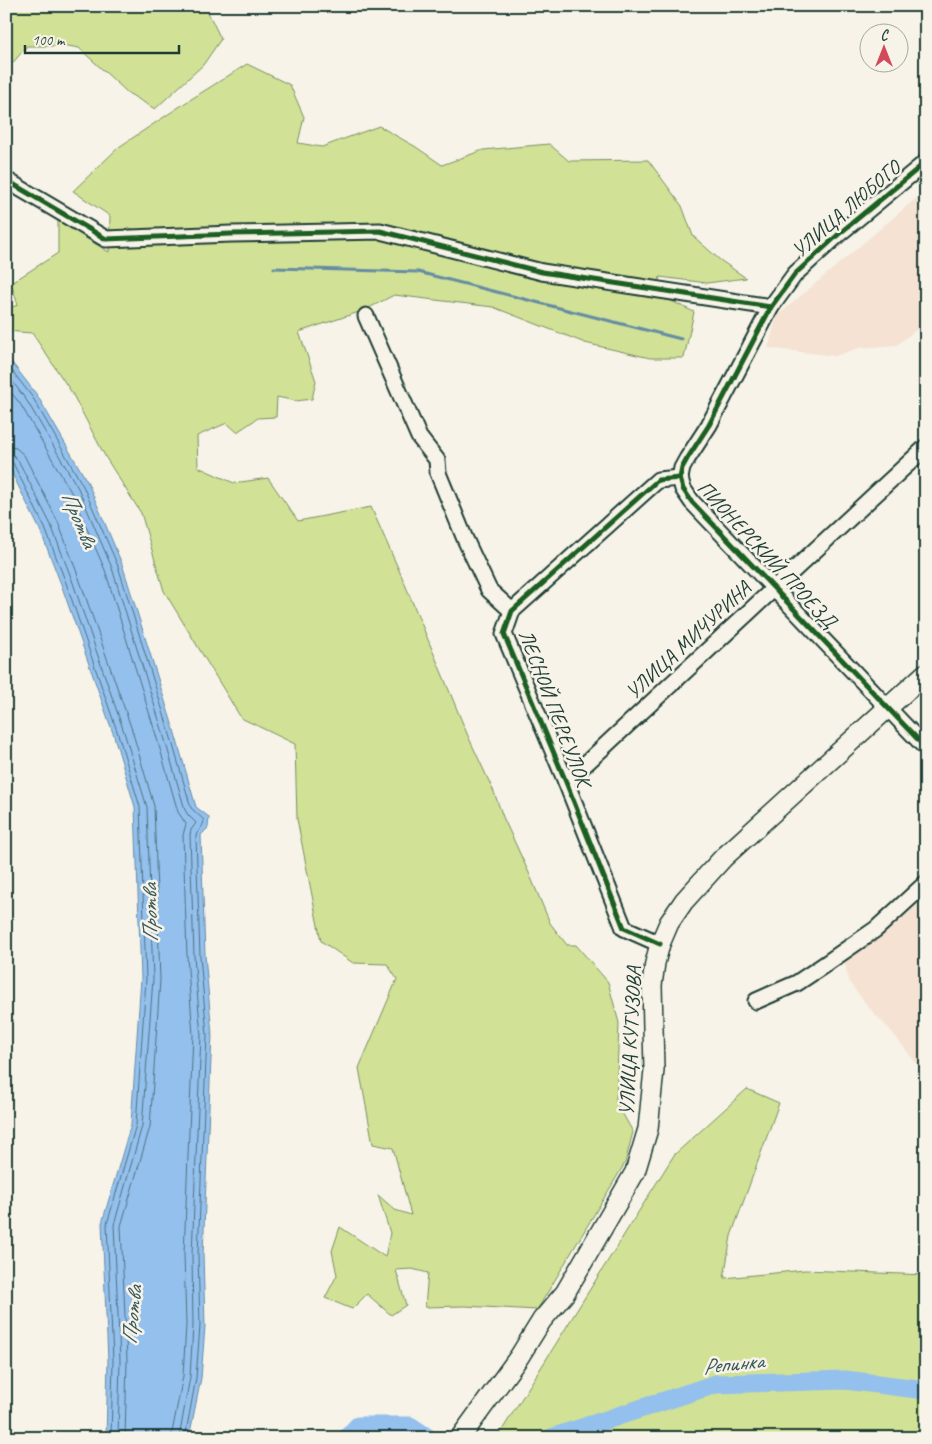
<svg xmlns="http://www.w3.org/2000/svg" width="932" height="1444" viewBox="0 0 932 1444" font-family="Caveat,sans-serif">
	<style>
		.built { fill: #f5e2d3 }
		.green { fill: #d1e195; stroke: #788f64 }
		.water { fill: #94c0ee; stroke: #658ca4 }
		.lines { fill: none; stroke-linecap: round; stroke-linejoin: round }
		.shore { stroke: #4e717e; stroke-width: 1 }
		.stream { stroke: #658ca4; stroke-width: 3 }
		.river { stroke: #94c0ee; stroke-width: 19 }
		.minor-casing { stroke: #1f3d34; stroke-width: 19 }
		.major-casing { stroke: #1f3d34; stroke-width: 22 }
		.minor { stroke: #f7f3e8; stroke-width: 15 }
		.major { stroke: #f7f3e8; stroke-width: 19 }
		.cycleway-casing { stroke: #f7f3e8; stroke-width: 8 }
		.cycleway { stroke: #1b5e20; stroke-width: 5 }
		.labels { text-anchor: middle; stroke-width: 5; stroke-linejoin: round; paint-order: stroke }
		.street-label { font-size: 21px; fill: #1f3d34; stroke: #f7f3e8 }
		.water-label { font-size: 22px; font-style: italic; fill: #365759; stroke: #f7f3e8 }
	</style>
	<rect width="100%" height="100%" fill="#f7f3e8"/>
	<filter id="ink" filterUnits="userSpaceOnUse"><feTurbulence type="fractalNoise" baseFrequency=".02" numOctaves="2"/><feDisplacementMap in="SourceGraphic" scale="10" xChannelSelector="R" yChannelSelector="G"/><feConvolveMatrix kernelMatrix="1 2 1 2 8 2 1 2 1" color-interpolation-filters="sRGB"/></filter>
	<g filter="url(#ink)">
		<!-- built -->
		<g class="built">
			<path d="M926,190V322L897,345L859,348L835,356L768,348L777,316Z"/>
			<path d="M926,892V1076L892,1032L871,1010L849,982L844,959Z"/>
		</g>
		<!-- green -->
		<g class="green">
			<path d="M6,6H205L221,39L203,65L155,109L128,93L79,48L68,46H27L6,71Z"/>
			<path d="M247,64L290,85L304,117L298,143L322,147L379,126L416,147L442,165L483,150L549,144L569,161L648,160L682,206L693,236L720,260L746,278L707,283L660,277L655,293L694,312L684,358H650L585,343L493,307L394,295L365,310L299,332L316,381L312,399L296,401L277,397L276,417L258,418L237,432L227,423L197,436L198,467L234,483L268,478L298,521L371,507L402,577L468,736L494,792L503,817L529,873L550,923L567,945H576L608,982L619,1023L616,1102L633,1132L625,1163L537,1310L465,1306L425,1307L428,1273L412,1269L396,1270L406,1305L391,1315L367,1294L352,1309L325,1298L337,1275L332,1251L340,1227L385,1257L390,1233L378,1195L395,1210L411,1215L393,1148L373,1144L359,1068L397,979L387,964L353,963L321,941L297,819L295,744L241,718L164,591L141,513L106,458L72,393L32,333L6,331V309L18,305L11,283L58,253V218L84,237L109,252L110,216L73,191L119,147L185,103Z"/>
			<path d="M747,1089L779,1103L731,1236L724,1278L805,1270L926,1275V1438H497L674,1155Z"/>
		</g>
		<!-- water -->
		<path class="water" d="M6,355L37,395L88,483L122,564L174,730L196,807L209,817L208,828L201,835L205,955L212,1034L203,1254L205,1326L201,1378L189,1438H106L108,1360L102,1223L131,1124L141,978L135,807L114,736L61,584L40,530L6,461Z"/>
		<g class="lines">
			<!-- shore -->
			<g class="shore">
				<path d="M6,363L33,398L83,486L118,566L169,731L191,808L204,820C203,829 198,829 196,836L200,956L207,1035L198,1254L200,1326L196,1378L185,1438"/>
				<path d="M6,373L27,401L78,488L112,568L163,733L185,810L188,815L196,823L191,830L190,835L194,956L201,1035L192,1254L193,1326L190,1377L179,1438"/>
				<path d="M6,386L21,405L71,492L105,570L156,735L178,812L186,824L183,835L187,956L193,1035L184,1253L186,1325L183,1376L171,1438"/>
				<path d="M6,446L16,448L24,455L58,522L79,578L132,730L154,806L160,980L150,1127L121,1226L127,1360L125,1438"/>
				<path d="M6,454L13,455L18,460L51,525L72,580L124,732L147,807L153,979L142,1126L114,1225L120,1360L118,1438"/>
				<path d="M6,460H10L13,463L45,528L66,583L118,734L140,807L146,979L136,1125L107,1224L113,1360L111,1438"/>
			</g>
			<!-- stream -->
			<path class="stream" d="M274,268L418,272L681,339"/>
			<!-- river -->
			<g class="river">
				<path d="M347,1438L358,1426H410L428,1438"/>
				<path d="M551,1438L716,1384L845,1380L926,1390"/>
			</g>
			<!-- minor casing -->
			<g class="minor-casing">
				<g id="minor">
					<path d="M926,162L840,233L795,274L771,307L709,425L687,459L682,468L680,478L683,489L692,502L926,748"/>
					<path d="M6,180L106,239L231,234L380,231L542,272L771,307"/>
					<path d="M366,316L419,437L437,460L438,473L465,539L489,590L512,611"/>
					<path d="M566,782L926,447"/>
					<path d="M660,944L624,928L566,782L504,634L512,611L658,480L680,478"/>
					<path d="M756,1001L797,983L824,965L876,929L926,883"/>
				</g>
			</g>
			<!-- major casing -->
			<g class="major-casing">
				<path id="major" d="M460,1438L519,1357L542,1320L565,1293L635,1172L648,1129L654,1070L652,985L655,963L660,944L669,923L684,901L723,858L926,673"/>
			</g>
			<!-- minor -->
			<use href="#minor" class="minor"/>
			<!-- major -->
			<use href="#major" class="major"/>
			<!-- cycleway casing -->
			<g class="cycleway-casing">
				<g id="cycleway">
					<path d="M926,162L840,233L795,274L771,307L709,425L687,459L682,468L680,478L683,489L692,502L926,748"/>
					<path d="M6,180L106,239L231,234L380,231L542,272L771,307"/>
					<path d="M660,944L624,928L566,782L504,634L512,611L658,480L680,478"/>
				</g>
			</g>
			<!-- cycleway -->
			<use href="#cycleway" class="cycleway"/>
		</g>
	</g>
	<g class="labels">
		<!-- street labels -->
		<g class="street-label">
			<text transform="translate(846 209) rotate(-41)" y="7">УЛИЦА ЛЮБОГО</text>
			<text transform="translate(767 554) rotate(47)" y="7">ПИОНЕРСКИЙ ПРОЕЗД</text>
			<text transform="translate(688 640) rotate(-43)" y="7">УЛИЦА МИЧУРИНА</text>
			<text transform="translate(555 708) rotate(69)" y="7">ЛЕСНОЙ ПЕРЕУЛОК</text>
			<text transform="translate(630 1041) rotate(-87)" y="7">УЛИЦА КУТУЗОВА</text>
		</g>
		<!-- water labels -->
		<g class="water-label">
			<text transform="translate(80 519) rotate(67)" y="8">Протва</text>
			<text transform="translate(149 913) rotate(-91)" y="8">Протва</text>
			<text transform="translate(131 1315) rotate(-84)" y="8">Протва</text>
			<text transform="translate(733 1363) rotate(-6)" y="8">Репинка</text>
		</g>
	</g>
	<!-- margin -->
	<rect width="932" height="1444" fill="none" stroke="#f7f3e8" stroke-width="25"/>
	<rect x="12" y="12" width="907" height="1419" fill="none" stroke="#1f3d34" stroke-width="2" filter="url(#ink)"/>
	<!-- north arrow -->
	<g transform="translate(884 48)"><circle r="24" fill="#f7f3e8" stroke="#a1aaa0"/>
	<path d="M0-4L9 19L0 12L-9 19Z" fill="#d1495b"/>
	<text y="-8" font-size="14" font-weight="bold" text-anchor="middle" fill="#1f3d34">С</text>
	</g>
	<!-- scale -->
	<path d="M25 45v8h154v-8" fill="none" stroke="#1f3d34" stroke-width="2.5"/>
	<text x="32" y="45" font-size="15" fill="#1f3d34" stroke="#f7f3e8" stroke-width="4" paint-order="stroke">100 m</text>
</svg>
